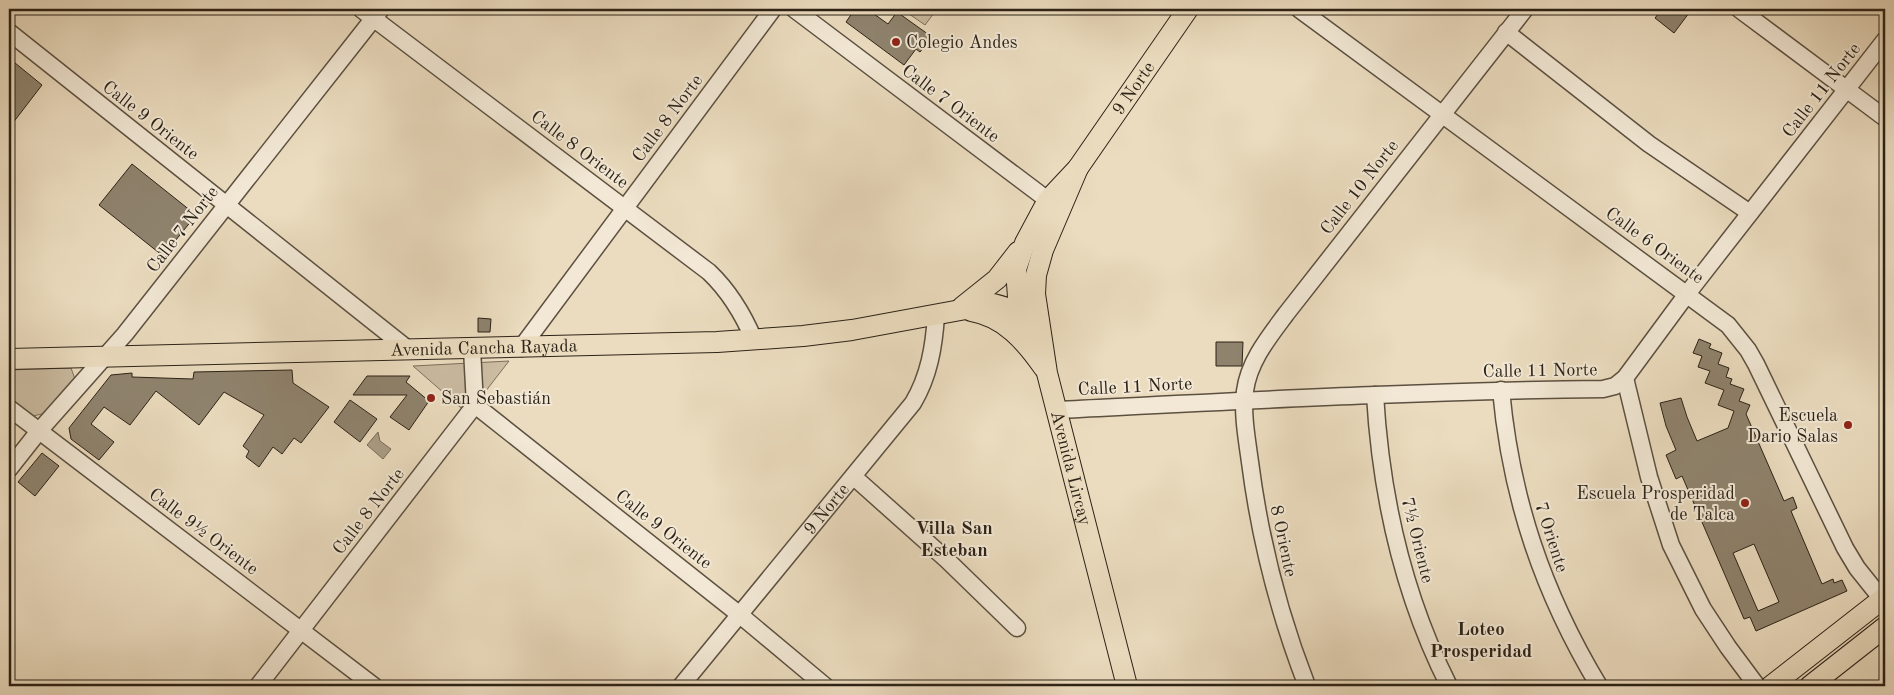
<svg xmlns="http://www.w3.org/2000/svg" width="1894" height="695" viewBox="0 0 1894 695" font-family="'Old Standard TT',serif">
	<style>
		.green { fill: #cbbca2; stroke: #7c6f5c }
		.water { fill: #aa9d86; stroke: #786c5a }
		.building { fill: #8f836e; stroke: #2c2217; fill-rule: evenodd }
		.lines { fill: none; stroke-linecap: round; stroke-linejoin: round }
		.minor-casing { stroke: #5c5041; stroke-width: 19 }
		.major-casing { stroke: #2c2217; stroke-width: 22 }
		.minor { stroke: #f2e8d5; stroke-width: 16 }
		.major { stroke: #ebdcbf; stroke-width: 20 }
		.poi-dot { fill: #8f2418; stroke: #f2e8d5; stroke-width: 2 }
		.labels { text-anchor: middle; stroke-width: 4; stroke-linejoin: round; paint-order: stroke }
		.poi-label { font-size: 18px; fill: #2c2217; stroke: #f2e8d5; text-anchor: start }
		.street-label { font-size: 18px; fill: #2c2217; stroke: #f2e8d5 }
		.neighbourhood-label { font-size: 19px; font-weight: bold; fill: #2c2217; stroke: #f2e8d5 }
	</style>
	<rect width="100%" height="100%" fill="#ebdcbf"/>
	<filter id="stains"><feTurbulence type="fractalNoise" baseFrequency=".004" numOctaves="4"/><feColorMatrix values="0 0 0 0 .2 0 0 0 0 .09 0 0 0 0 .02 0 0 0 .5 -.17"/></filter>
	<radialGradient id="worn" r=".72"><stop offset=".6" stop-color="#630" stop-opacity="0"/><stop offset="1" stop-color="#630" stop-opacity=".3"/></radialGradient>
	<!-- green -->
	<g class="green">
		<path d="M902,9H937L925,25Z"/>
		<path d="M509,361L468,414L413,366Z"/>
		<path d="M71,368L75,379L42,414L33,416L9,399V370Z"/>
	</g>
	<!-- water -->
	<path class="water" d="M378,432L380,441L391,449L383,459L367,445Z"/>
	<!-- building -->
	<g class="building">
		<path d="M855,9H867L888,24L897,12L932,37L920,52L916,49L904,65L846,22Z"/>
		<path d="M1662,9H1692L1674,33L1655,18Z"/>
		<path d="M9,58L42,85L9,128Z"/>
		<path d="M132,164L196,215L163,256L99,205Z"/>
		<path d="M478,318L491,319L490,332H478Z"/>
		<path d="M1699,339L1711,344L1709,348L1722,353L1718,364L1729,368L1726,377L1732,379L1730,384L1744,389L1739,401L1750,405L1746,414L1784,501L1793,497L1797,508L1791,511L1822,584L1833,579L1834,583L1842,580L1847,591L1756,631L1750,617L1744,619L1682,476L1676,479L1666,455L1676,450L1666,426L1660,403L1681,398L1687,417L1697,441L1728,428L1734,411L1718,405L1724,390L1705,383L1710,371L1698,367L1702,356L1693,353ZM1754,544L1779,602L1758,611L1733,553Z"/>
		<path d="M1216,342H1243L1242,366H1216Z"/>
		<path d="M292,370L293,383L329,407L301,443L294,438L282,454L273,447L259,467L246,457L249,451L243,446L264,415L224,392L199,425L156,391L130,425L104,407L91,424L114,442L99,460L71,439L69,428L111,375L132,373V377L193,379L194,372Z"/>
		<path d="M367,376H410L406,382L429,401L409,430L390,417L407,395H353Z"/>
		<path d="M350,400L377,419L360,442L334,422Z"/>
		<path d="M42,453L59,466L35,496L18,482Z"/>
	</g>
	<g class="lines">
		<!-- minor casing -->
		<g class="minor-casing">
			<g id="minor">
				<path d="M361,9L709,272C730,292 743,314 754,340"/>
				<path d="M794,9L1057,207"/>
				<path d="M1299,9L1728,325L1748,350L1756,364L1845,548L1857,568L1885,603"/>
				<path d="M1739,9L1885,118"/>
				<path d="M9,32L409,350"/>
				<path d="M1506,32L1649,144L1750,213"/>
				<path d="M521,348L773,9"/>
				<path d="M1625,378L1649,477L1671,545L1703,609L1728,647L1757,686"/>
				<path d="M1501,390C1511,499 1543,593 1599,686"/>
				<path d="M1375,395C1381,497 1403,595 1449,686"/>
				<path d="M475,405L740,615L825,686"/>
				<path d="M9,408L374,686"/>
				<path d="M1057,410C1239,401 1421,391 1603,389L1615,386L1625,378L1687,294L1885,40"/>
				<path d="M9,469L39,431L125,334L381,9"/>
				<path d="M854,477L947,560L1017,628"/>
				<path d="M258,686L475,405L472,349"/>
				<path id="s1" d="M681,686L913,403C929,376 934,347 936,315"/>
				<path d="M1307,686C1279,614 1260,540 1250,462C1247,440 1242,413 1245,391C1249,361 1269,337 1286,314L1525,9"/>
			</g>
		</g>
		<!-- major casing -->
		<g class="major-casing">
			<g id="major">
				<path id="s2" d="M1078,168L1043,250L1036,275L1035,294L1047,373L1127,686"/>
				<path d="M962,307L997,279L1018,252"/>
				<path d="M971,311C1005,317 1025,341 1044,368"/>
				<path id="s3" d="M1024,322L1018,297L1016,269L1025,243L1048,200L1078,168L1188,9"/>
				<path id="s4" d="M9,359L717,342L803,336L852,330L993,304C1014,309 1033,317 1041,338"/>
				<path d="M1771,686L1885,597"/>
				<path d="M1810,686L1885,627"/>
			</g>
		</g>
		<!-- minor -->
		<use href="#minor" class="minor"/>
		<!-- major -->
		<use href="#major" class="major"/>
	</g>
	<!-- markers -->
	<g class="poi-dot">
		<circle cx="896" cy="42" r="5"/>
		<circle cx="431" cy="398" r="5"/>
		<circle cx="1848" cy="425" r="5"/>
		<circle cx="1745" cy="503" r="5"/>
	</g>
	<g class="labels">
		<!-- poi labels -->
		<g class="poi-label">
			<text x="906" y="48">Colegio Andes</text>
			<text x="441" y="404">San Sebastián</text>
			<text x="1838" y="421" text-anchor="end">Escuela<tspan x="1838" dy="21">Dario Salas</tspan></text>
			<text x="1735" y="499" text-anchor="end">Escuela Prosperidad<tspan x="1735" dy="21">de Talca</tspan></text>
		</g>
		<!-- street labels -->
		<g class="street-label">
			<text dy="6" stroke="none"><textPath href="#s3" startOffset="271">9 Norte</textPath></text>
			<text transform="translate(1821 90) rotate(-52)" y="6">Calle 11 Norte</text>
			<text transform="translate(951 103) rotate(37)" y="6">Calle 7 Oriente</text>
			<text transform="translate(667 118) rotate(-53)" y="6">Calle 8 Norte</text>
			<text transform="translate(151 120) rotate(38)" y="6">Calle 9 Oriente</text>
			<text transform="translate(580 149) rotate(37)" y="6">Calle 8 Oriente</text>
			<text transform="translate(1359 187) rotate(-52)" y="6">Calle 10 Norte</text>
			<text transform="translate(182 229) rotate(-52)" y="6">Calle 7 Norte</text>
			<text transform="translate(1655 245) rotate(36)" y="6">Calle 6 Oriente</text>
			<text dy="6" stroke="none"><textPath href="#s4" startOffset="475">Avenida Cancha Rayada</textPath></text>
			<text transform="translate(1540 370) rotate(-1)" y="6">Calle 11 Norte</text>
			<text transform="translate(1135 386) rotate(-3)" y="6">Calle 11 Norte</text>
			<text dy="6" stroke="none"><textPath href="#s2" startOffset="312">Avenida Lircay</textPath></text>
			<text dy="6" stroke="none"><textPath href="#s1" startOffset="229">9 Norte</textPath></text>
			<text transform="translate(368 511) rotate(-52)" y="6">Calle 8 Norte</text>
			<text transform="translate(664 529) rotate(38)" y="6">Calle 9 Oriente</text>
			<text transform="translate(204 531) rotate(37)" y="6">Calle 9½ Oriente</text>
			<text transform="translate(1552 537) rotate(72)" y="6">7 Oriente</text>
			<text transform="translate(1418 540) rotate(76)" y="6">7½ Oriente</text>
			<text transform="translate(1284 541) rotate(78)" y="6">8 Oriente</text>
		</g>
		<!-- neighbourhood labels -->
		<g class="neighbourhood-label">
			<text x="954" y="534">Villa San<tspan x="954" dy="22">Esteban</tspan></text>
			<text x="1481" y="635">Loteo<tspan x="1481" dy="22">Prosperidad</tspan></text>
		</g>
	</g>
	<!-- margin -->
	<rect width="1894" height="695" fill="none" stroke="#ebdcbf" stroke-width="30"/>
	<rect x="10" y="10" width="1874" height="675" fill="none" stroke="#2c2217" stroke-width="2.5"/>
	<rect x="15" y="15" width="1864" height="665" fill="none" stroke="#2c2217"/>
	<rect width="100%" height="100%" filter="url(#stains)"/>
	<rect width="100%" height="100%" fill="url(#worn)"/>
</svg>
